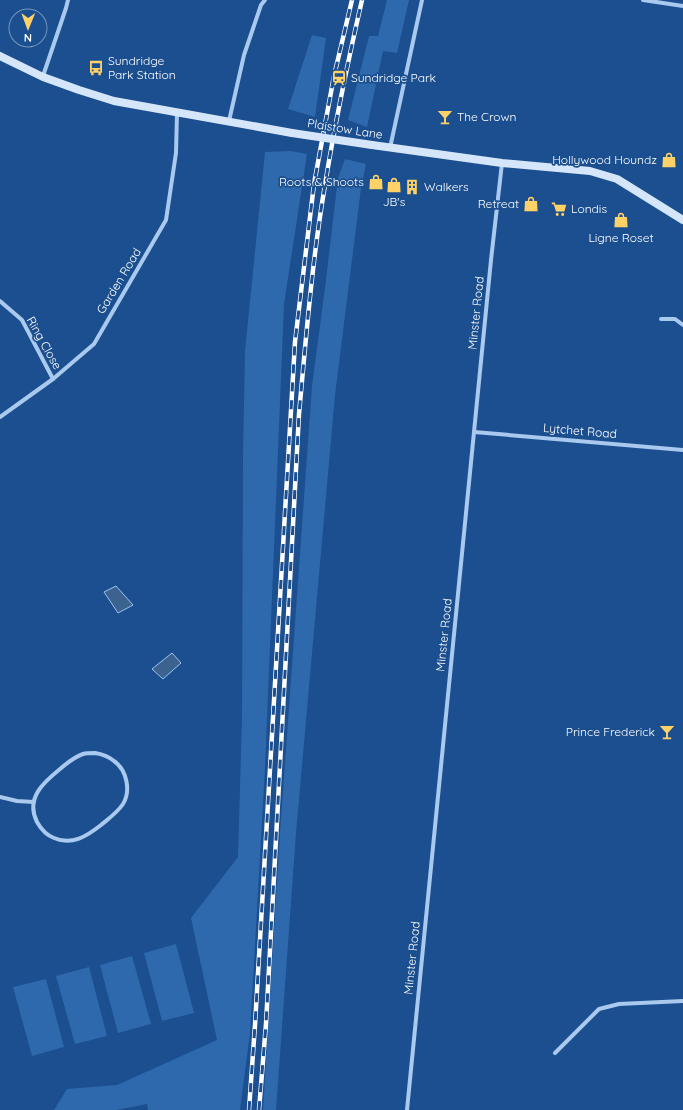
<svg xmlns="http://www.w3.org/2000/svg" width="683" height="1110" viewBox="0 0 683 1110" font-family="Quicksand,sans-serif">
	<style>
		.green { fill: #2e69ad }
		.water { fill: #3c6290; stroke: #9cc4f0 }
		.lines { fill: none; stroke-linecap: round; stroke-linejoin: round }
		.street { stroke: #a9c9ee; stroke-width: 4 }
		.secondary { stroke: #d6e6fa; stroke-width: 8 }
		.rail-casing { stroke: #fff; stroke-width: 4.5 }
		.rail { stroke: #1b4f8f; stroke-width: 3; stroke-dasharray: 9; stroke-linecap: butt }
		.secondary-bridge { stroke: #d6e6fa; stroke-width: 8 }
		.labels { text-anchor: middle; stroke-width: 3.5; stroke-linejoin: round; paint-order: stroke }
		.poi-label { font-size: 12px; fill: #fff; stroke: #1b4f8f; text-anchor: start }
		.street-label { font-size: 12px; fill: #fff; stroke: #1b4f8f }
	</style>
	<rect width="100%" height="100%" fill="#1b4f8f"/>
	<!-- green -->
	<g class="green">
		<path d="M387,0H409L397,53L383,51L367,127L348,120L369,36H378Z"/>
		<path d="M312,35L326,38L315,117L288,109Z"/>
		<path d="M290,151L307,154L284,304L265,768L250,1033L240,1110H148L147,1104L116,1110H54L67,1089L117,1085L217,1040L191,918L238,857L242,717L243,455L245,351L265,152Z"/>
		<path d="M345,159L366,164L361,188L335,395L296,833L276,1110H263L280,833L312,386L325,288L338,178Z"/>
		<path d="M176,944L194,1013L162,1021L144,953Z"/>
		<path d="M132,956L151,1024L118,1033L100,965Z"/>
		<path d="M89,967L107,1036L75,1044L56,976Z"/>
		<path d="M46,979L64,1047L32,1056L13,987Z"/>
	</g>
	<!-- water -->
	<g class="water">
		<path d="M116,586L133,605L118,613L104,592Z"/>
		<path d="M172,653L181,663L163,679L152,669Z"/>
	</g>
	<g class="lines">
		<!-- street -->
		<g class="street">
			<path d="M643,0L683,6"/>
			<path d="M43,76L66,8L68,0"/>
			<path d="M229,121L244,55L261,5L265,0"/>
			<path d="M390,148L422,0"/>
			<path d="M0,301L22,320L53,379"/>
			<path d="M661,319H675L683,325"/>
			<path d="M0,417L53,379L94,344L166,220L176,153L177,113"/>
			<path d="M474,432L683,450"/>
			<path d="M95,753C102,754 108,756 114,761C127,770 131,791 123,804C117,813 108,819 101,825C87,836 72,846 54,838C46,835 41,829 37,822C25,798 44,782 60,769C67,763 74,757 83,754C86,753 91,753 95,753Z"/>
			<path d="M0,797L17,801L34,802"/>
			<path d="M555,1053L599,1009L619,1004L683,1001"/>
			<path d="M407,1110L491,260L502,163"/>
		</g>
		<!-- secondary -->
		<g class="secondary">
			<path d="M0,56L43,77L79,90L114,101L292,133"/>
			<path d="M372,145L502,163L590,171L617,179L683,220"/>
		</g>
		<!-- rail casing -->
		<g class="rail-casing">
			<g id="rail">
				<path d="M249,1110L255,1025L295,342L314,184L334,76L352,0"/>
				<path d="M259,1110L266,1024L299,414C306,338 312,261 325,185C335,123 348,61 362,0"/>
			</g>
		</g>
		<!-- rail -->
		<use href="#rail" class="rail"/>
		<!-- secondary-bridge -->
		<path class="secondary-bridge" d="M292,133L372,145"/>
	</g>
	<!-- icons -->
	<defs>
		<g id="bus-bare" transform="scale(1.2)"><path d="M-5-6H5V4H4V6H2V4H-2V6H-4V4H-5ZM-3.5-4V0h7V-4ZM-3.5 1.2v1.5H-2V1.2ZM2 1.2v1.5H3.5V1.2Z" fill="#ffd166" stroke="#1b4f8f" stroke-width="2.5" paint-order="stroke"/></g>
		<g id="station-bare" transform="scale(1.2)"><path d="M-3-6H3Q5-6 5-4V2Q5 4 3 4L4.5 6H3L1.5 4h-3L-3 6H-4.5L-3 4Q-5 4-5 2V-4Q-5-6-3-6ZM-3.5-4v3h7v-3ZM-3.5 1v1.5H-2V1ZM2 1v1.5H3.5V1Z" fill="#ffd166" stroke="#1b4f8f" stroke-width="2.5" paint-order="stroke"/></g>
		<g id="bar-bare" transform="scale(1.2)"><path d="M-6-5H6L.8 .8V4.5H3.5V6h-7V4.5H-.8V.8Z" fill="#ffd166" stroke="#1b4f8f" stroke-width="2.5" paint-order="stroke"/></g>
		<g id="shop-bare" transform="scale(1.2)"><path d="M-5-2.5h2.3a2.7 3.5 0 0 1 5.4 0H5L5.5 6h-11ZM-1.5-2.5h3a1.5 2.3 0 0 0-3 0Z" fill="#ffd166" stroke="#1b4f8f" stroke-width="2.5" paint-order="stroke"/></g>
		<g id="building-bare" transform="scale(1.2)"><path d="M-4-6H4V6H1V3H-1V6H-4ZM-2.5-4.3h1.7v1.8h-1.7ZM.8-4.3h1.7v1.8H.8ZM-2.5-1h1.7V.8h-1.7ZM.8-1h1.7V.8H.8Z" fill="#ffd166" stroke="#1b4f8f" stroke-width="2.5" paint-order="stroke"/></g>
		<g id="supermarket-bare" transform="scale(1.2)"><path d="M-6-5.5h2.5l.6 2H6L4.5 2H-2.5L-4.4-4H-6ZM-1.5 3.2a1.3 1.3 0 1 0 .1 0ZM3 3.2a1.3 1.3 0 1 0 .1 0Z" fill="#ffd166" stroke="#1b4f8f" stroke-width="2.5" paint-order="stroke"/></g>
	</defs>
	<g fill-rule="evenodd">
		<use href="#bus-bare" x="96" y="68"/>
		<use href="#station-bare" x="339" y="78"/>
		<use href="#bar-bare" x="445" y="117"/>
		<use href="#shop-bare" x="669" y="160"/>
		<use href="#shop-bare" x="376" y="182"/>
		<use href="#shop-bare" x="394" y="185"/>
		<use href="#building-bare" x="412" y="187"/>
		<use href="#shop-bare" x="531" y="204"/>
		<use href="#supermarket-bare" x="559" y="209"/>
		<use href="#shop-bare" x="621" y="220"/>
		<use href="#bar-bare" x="667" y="732"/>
	</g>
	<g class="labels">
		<!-- poi labels -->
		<g class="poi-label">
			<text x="108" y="65">Sundridge<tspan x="108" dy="14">Park Station</tspan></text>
			<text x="351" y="82">Sundridge Park</text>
			<text x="457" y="121">The Crown</text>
			<text x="657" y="164" text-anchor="end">Hollywood Houndz</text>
			<text x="364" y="186" text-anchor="end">Roots &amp; Shoots</text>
			<text x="424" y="191">Walkers</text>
			<text x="394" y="206" text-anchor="middle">JB's</text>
			<text x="519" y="208" text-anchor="end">Retreat</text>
			<text x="571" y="213">Londis</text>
			<text x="621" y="242" text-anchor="middle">Ligne Roset</text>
			<text x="655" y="736" text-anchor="end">Prince Frederick</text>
		</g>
		<!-- street labels -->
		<g class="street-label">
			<text transform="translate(345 129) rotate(9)" y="4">Plaistow Lane</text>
			<text transform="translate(119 281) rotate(-59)" y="4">Garden Road</text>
			<text transform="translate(476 313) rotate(-84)" y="4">Minster Road</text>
			<text transform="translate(44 343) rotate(61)" y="4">Ring Close</text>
			<text transform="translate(580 431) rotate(5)" y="4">Lytchet Road</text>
			<text transform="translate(444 635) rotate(-84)" y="4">Minster Road</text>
			<text transform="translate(412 958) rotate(-84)" y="4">Minster Road</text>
		</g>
	</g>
	<!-- north arrow -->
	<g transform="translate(28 28) rotate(181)"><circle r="19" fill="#1b4f8f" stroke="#7695bc"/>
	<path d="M0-3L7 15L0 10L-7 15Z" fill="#ffd166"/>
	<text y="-6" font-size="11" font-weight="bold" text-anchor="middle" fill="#ffffff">N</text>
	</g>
</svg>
